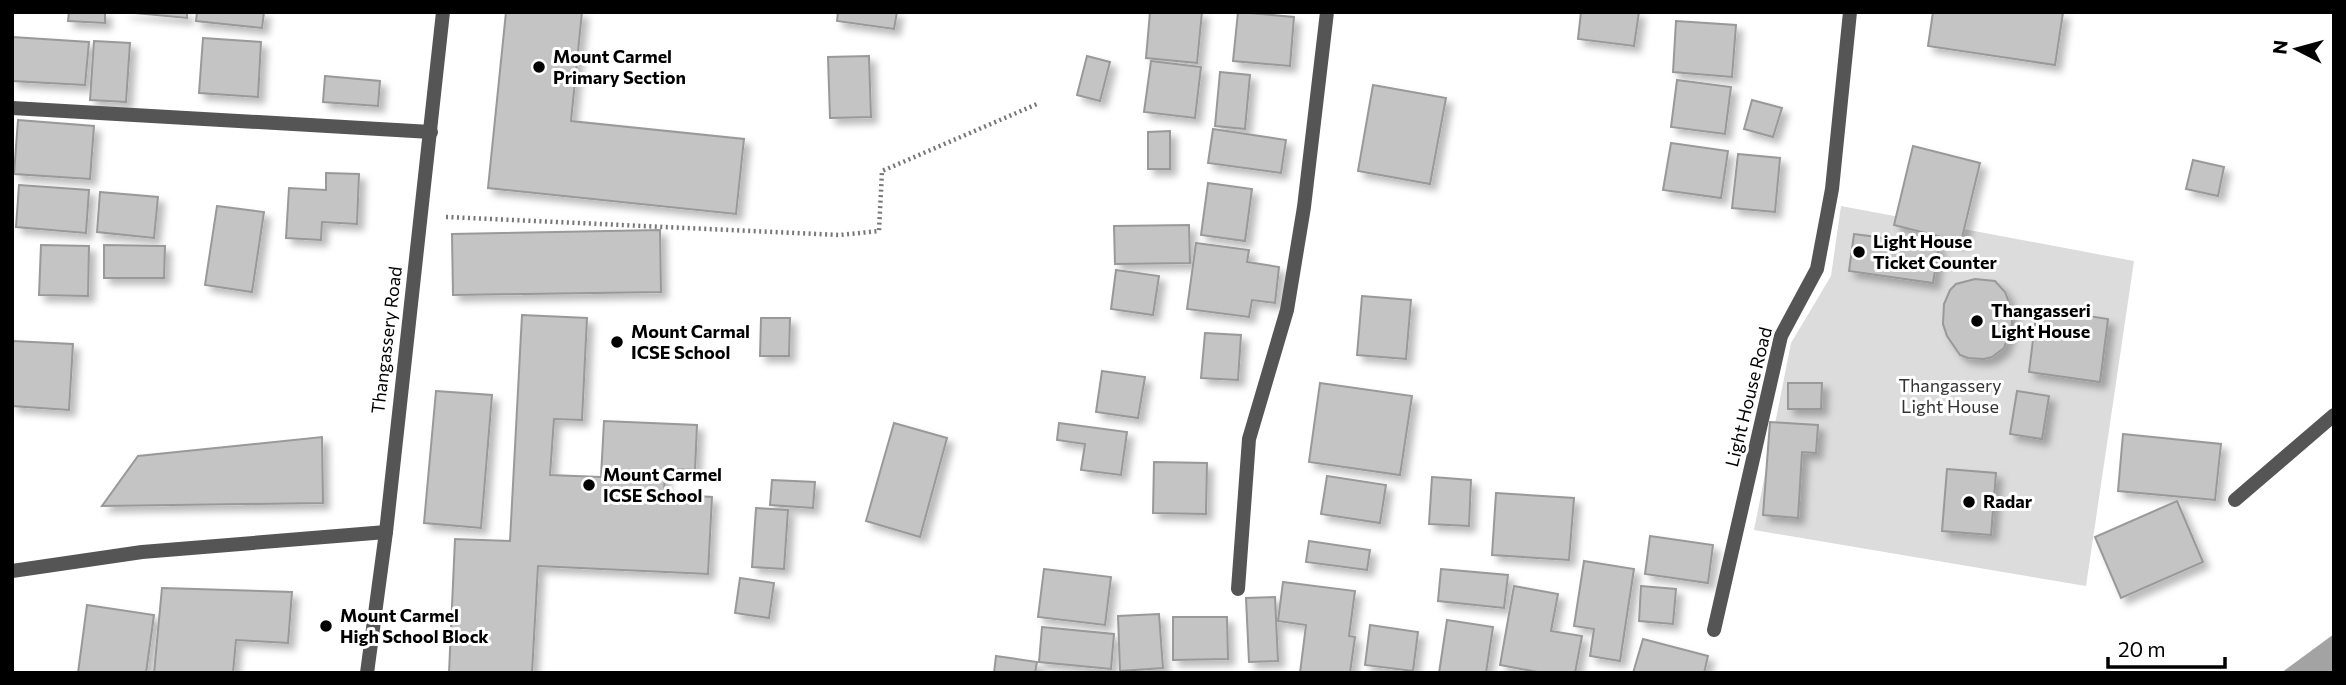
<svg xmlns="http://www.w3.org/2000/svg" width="2346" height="685" viewBox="0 0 2346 685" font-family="Commissioner,sans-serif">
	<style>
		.green { fill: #dcdcdc }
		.water { fill: #a3a3a3 }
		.building { fill: #c4c4c4; stroke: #999; stroke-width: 2; filter: url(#shadow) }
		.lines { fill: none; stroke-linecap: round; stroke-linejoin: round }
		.path { stroke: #777; stroke-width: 4.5; stroke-dasharray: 2 3.5; stroke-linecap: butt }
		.minor { stroke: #555; stroke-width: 14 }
		.poi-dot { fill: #000; stroke: #fff; stroke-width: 2.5 }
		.labels { text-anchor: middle; stroke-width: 6; stroke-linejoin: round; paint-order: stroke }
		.poi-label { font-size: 18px; font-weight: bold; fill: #000; stroke: #fff; text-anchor: start }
		.street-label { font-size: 18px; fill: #000; stroke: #fff }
		.park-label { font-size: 18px; fill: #333; stroke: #fff }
	</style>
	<defs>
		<filter id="shadow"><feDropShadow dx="6" dy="6" stdDeviation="3.5" flood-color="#0004"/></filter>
	</defs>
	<rect width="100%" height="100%" fill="#fff"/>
	<!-- green -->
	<path class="green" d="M1841,206L2134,261L2086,586L1754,530L1791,343L1831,276Z"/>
	<!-- water -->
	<path class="water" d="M2334,634V673H2281Z"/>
	<!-- building -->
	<g class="building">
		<path d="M69,12H105V23L68,21Z"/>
		<path d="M124,12H187V18Z"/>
		<path d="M197,12H264L262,28L196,21Z"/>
		<path d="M506,12H582L571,121L744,139L736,214L488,188Z"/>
		<path d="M838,12H897L894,29L837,21Z"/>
		<path d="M1150,12H1202L1197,63L1146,58Z"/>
		<path d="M1238,12L1294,17L1290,66L1233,61Z"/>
		<path d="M1581,12H1639L1634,46L1578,39Z"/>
		<path d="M1933,12L2063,13L2055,65L1928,46Z"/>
		<path d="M1676,21L1736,25L1732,77L1673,72Z"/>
		<path d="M12,37L89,42L85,85L12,81Z"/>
		<path d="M203,38L261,42L258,97L199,93Z"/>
		<path d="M94,41L130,43L126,102L90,100Z"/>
		<path d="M869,56L871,117L830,118L828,57Z"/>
		<path d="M1087,56L1110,62L1100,101L1077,95Z"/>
		<path d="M1151,61L1201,67L1195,118L1144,112Z"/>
		<path d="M1220,72L1250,75L1245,129L1215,126Z"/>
		<path d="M325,76L380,81L378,106L323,102Z"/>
		<path d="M1677,80L1731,87L1725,134L1671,127Z"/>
		<path d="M1373,85L1446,98L1430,184L1358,171Z"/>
		<path d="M1752,100L1782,108L1773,137L1744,129Z"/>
		<path d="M18,120L94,126L90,179L14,174Z"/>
		<path d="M1213,129L1286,140L1281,173L1208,163Z"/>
		<path d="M1170,131V169H1148V132Z"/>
		<path d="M1671,143L1728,151L1721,198L1663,190Z"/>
		<path d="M1913,146L1980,163L1961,242L1894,225Z"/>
		<path d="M1738,154L1780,158L1775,212L1732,208Z"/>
		<path d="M2193,160L2224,167L2218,196L2186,189Z"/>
		<path d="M326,173L359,174L357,224L322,222L321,240L286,238L289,188L326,190Z"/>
		<path d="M1208,183L1252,189L1245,241L1201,235Z"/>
		<path d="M19,185L89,190L86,233L16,227Z"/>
		<path d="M100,192L158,197L154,238L97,232Z"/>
		<path d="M217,206L264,212L252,292L205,285Z"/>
		<path d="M1189,225L1190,263L1115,264L1114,226Z"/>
		<path d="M660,230L661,292L453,295L452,234Z"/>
		<path d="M1854,234L1939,245L1933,283L1849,271Z"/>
		<path d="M1196,243L1249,250L1247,262L1279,267L1275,303L1252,300L1249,317L1187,309Z"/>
		<path d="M41,245L89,246L88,296L39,295Z"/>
		<path d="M104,245L165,246L164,278H104Z"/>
		<path d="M1116,270L1159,276L1153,315L1111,309Z"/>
		<path d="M1975,279L1995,281L2005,292L2011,308L2012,324L2004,348L1992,357L1984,359L1968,358L1960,355L1947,336L1943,324L1944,304L1950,290L1956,284Z"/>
		<path d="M1362,296L1411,300L1406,359L1357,355Z"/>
		<path d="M2037,308L2108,319L2100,382L2029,372Z"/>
		<path d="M522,315L587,318L582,420L554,419L550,475L601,477L604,421L697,425L695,470L665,469L664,494L712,497L708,574L538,566L532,673H449L455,539L510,541Z"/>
		<path d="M761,318H790L789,356H760Z"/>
		<path d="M1205,333L1241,335L1238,380L1201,378Z"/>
		<path d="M12,341L73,344L69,410L12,406Z"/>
		<path d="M1102,371L1145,377L1138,418L1096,412Z"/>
		<path d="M1320,383L1412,396L1400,475L1309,462Z"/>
		<path d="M1788,383H1822L1821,409H1788Z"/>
		<path d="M436,391L492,395L481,528L424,523Z"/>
		<path d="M2017,391L2049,396L2042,439L2010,434Z"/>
		<path d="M1770,422L1818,425L1816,453L1802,452L1798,518L1763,515Z"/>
		<path d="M894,423L947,438L920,537L866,521Z"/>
		<path d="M1059,423L1127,432L1121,475L1081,470L1085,444L1057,440Z"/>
		<path d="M2123,434L2221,444L2215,500L2118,491Z"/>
		<path d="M322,437L323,503L102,506L138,456Z"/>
		<path d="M1154,462L1207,463L1206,514L1153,513Z"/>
		<path d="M1947,469L1996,473L1991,535L1942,531Z"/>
		<path d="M1327,476L1386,485L1380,523L1321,514Z"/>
		<path d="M1432,477L1471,480L1469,526L1429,524Z"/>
		<path d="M772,480L815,482L813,508L770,505Z"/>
		<path d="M1496,493L1574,498L1569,560L1492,555Z"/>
		<path d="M2177,501L2203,562L2121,598L2095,537Z"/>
		<path d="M756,508L788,510L784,569L752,567Z"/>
		<path d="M1650,536L1713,545L1708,583L1645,574Z"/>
		<path d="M1309,541L1370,550L1367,570L1306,562Z"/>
		<path d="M1584,561L1634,569L1620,661L1590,656L1594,629L1574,626Z"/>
		<path d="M1044,569L1111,577L1105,625L1038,617Z"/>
		<path d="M1441,569L1508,575L1504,608L1438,601Z"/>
		<path d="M740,578L774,583L769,618L735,613Z"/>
		<path d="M1283,582L1355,591L1349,636L1355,637L1350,673H1300L1306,625L1278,621Z"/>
		<path d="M1514,586L1558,594L1551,631L1582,636L1575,673H1543L1500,665Z"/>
		<path d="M1641,586L1676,589L1673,624L1639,621Z"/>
		<path d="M162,588L292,592L288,643L236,640L233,673H154Z"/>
		<path d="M1275,597L1278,661L1249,662L1246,598Z"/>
		<path d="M87,605L154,615L146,673H78Z"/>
		<path d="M1159,614L1163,668L1120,671L1118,616Z"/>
		<path d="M1173,617H1227L1228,659L1173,660Z"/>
		<path d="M1447,620L1493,627L1486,673H1439Z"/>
		<path d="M1370,625L1418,632L1413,671L1365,665Z"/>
		<path d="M1042,627L1114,634L1111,669L1039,662Z"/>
		<path d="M1643,639L1708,656L1704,673H1633Z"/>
		<path d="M996,656L1037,662L1035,673H994Z"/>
	</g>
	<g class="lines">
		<!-- path -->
		<path class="path" d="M446,217L840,235L879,231L882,171L1037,104"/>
		<!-- minor -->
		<g class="minor">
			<path d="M12,108L431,132"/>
			<path d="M2235,500L2334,415"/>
			<path d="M12,571L142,552L386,532"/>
			<path d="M1238,589L1249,439L1287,310L1304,207L1327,12"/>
			<path d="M1714,630L1781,336L1817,269L1832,189L1850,12"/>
			<path d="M367,673L386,532L443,12"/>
		</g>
	</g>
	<!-- markers -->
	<g class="poi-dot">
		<circle cx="539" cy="67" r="7"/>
		<circle cx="1859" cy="252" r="7"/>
		<circle cx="1977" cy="321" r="7"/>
		<circle cx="617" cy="342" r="7"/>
		<circle cx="589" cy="485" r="7"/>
		<circle cx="1969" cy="502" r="7"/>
		<circle cx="326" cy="626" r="7"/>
	</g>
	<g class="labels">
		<!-- poi labels -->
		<g class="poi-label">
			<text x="553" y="63">Mount Carmel<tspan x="553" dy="21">Primary Section</tspan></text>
			<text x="1873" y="248">Light House<tspan x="1873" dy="21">Ticket Counter</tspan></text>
			<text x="1991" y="317">Thangasseri<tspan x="1991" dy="21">Light House</tspan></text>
			<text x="631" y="338">Mount Carmal<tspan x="631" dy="21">ICSE School</tspan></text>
			<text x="603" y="481">Mount Carmel<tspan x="603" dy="21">ICSE School</tspan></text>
			<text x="1983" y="508">Radar</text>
			<text x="340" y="622">Mount Carmel<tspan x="340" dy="21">High School Block</tspan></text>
		</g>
		<!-- street labels -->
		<g class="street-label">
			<text transform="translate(387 340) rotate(-83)" y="6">Thangassery Road</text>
			<text transform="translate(1749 397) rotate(-76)" y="6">Light House Road</text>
		</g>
		<!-- park labels -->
		<g class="park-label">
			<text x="1950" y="392">Thangassery<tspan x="1950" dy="21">Light House</tspan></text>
		</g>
	</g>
	<!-- border -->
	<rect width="2346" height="685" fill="none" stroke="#000000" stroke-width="28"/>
	<!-- north arrow -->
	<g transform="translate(2297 49) rotate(276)" stroke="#ffffff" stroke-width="5" paint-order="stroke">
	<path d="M0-5L12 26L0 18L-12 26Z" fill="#000000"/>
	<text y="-10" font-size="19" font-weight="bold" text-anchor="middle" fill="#000000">N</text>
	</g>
	<!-- scale -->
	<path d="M2108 657v10h117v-10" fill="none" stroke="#000000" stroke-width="3.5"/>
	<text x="2118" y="657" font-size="21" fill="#000000" stroke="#ffffff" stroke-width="5" paint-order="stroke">20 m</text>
</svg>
